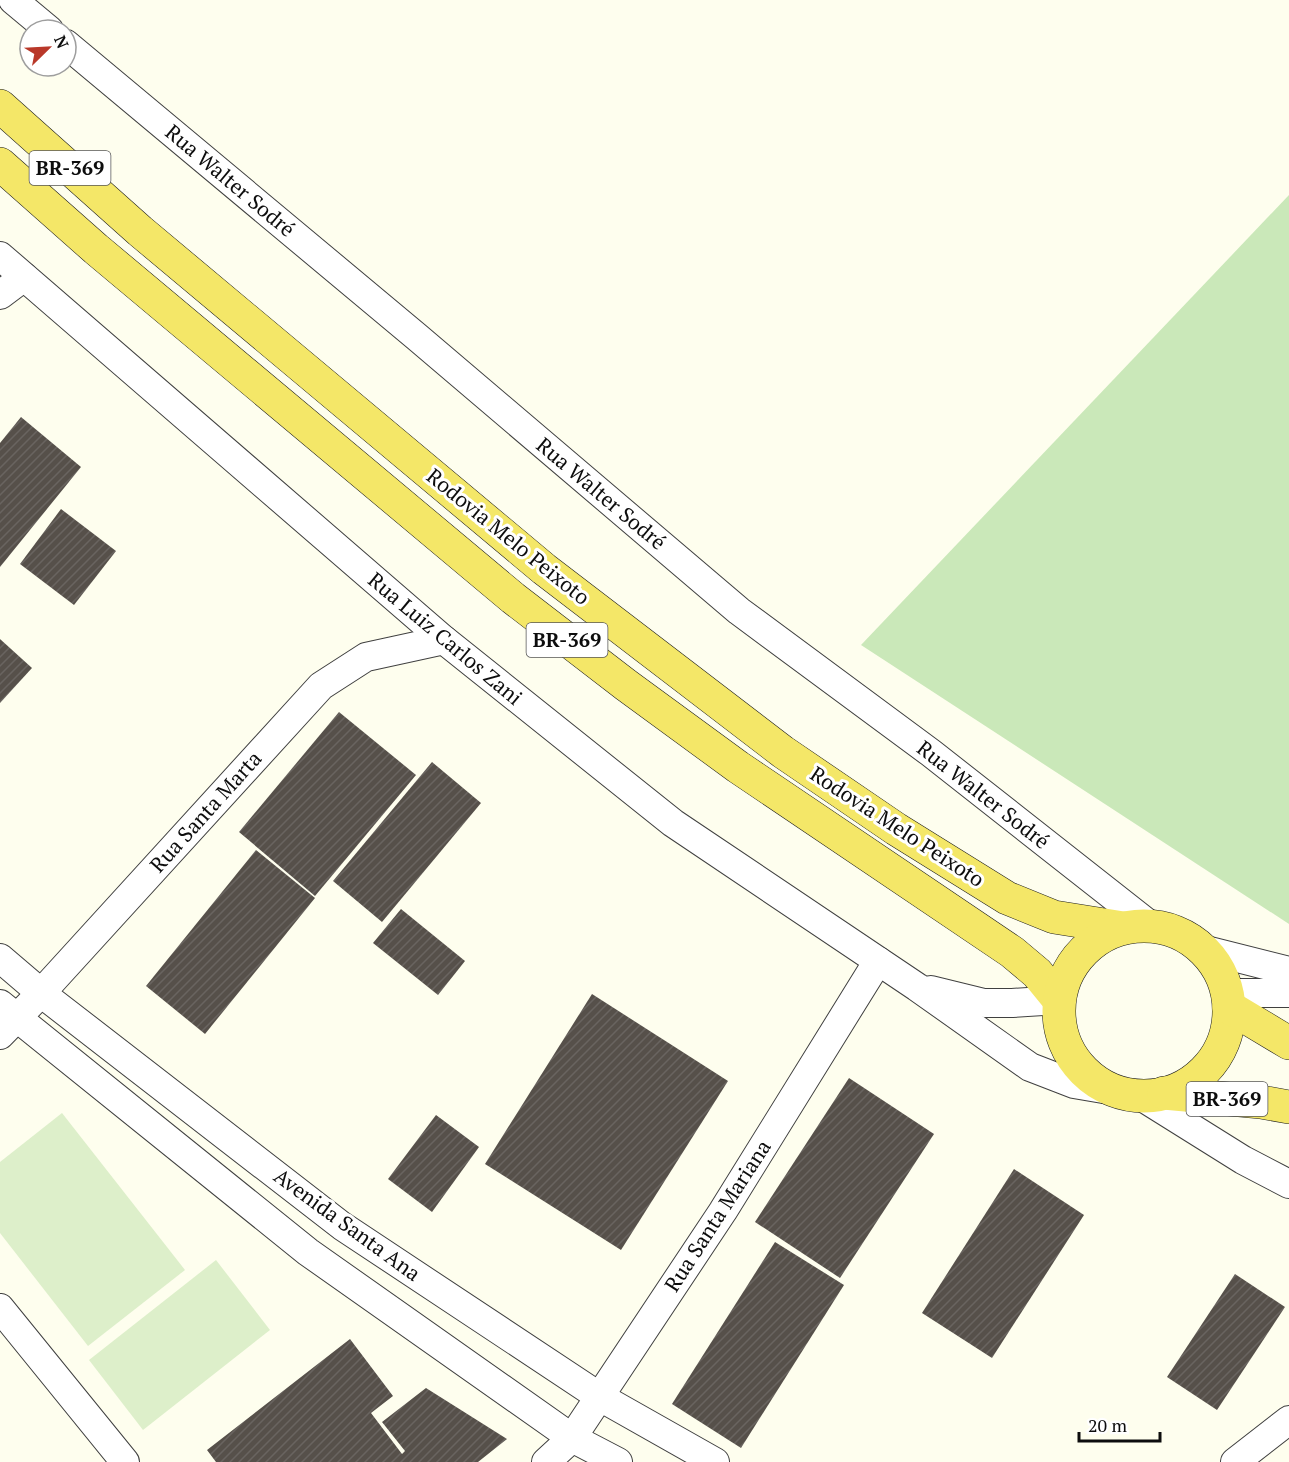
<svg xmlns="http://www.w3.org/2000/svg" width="1289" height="1462" viewBox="0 0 1289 1462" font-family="'PT Serif',serif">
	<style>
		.grass { fill: #cae8b9 }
		.pitch { fill: #ddefca }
		.building { fill: url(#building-hatch) }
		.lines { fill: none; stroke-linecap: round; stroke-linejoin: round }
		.street-casing { stroke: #404040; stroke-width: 30 }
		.primary-casing { stroke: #1e1e1e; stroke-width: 34 }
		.street { stroke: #fff; stroke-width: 28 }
		.primary { stroke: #f4e768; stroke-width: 33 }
		.labels { text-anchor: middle; stroke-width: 6; stroke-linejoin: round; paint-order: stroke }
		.shield { fill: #fff; stroke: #565656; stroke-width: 1.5 }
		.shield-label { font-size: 20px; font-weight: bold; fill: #0d0d0d }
		.street-label { font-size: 21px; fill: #0d0d0d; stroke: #fff }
	</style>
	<defs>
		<pattern id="building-hatch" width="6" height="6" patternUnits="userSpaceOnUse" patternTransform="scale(1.5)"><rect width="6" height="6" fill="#56504a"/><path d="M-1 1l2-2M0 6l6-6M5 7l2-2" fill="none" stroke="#696460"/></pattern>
	</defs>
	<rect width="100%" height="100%" fill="#fefeee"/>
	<!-- grass -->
	<path class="grass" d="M1289,195V924L861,645Z"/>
	<!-- pitch -->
	<g class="pitch">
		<path d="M62,1113L185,1270L88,1346L0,1233V1162Z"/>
		<path d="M216,1260L270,1330L143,1430L89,1360Z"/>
	</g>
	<!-- building -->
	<g class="building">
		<path d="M21,417L81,467L0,567V443Z"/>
		<path d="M61,509L116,551L74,605L20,564Z"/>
		<path d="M0,639L32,668L0,703Z"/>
		<path d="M339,712L416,775L315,896L239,832Z"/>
		<path d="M432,762L481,803L382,922L333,881Z"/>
		<path d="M256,850L315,898L205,1034L146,986Z"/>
		<path d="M401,909L465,961L438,995L373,943Z"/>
		<path d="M592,994L728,1081L621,1250L485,1164Z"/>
		<path d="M849,1078L934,1134L840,1278L755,1222Z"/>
		<path d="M436,1115L479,1147L432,1212L388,1179Z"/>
		<path d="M1014,1169L1084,1215L992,1358L922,1313Z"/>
		<path d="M775,1242L844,1285L741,1448L672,1404Z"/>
		<path d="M1235,1274L1285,1307L1217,1410L1167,1377Z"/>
		<path d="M350,1339L393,1396L371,1413L402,1454L405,1451L382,1422L426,1388L507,1439L478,1462H216L207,1450Z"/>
	</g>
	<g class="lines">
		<!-- street casing -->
		<g class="street-casing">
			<g id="street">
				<path d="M13,0L49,30"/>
				<path d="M66,44L417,337L739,611L931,753L1151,926"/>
				<path d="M0,256L444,640L673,823L917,987L1030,1067L1074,1084L1115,1091"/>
				<path d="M0,295L24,277"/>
				<path d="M1202,949L1289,971"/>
				<path d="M0,958L41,993L342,1226L600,1397L715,1462"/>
				<path d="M931,990L984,1003H1012L1059,1000"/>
				<path d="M1227,993H1289"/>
				<path d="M0,1004L308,1252L572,1438L618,1462"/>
				<path d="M0,1035L41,993L321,686L366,657L444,640"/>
				<path d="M1139,1095L1243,1160L1289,1184"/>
				<path d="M0,1308L125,1462"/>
				<path d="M546,1462L572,1438L723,1211L878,961"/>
				<path d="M1235,1462L1289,1420"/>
			</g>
		</g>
		<!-- primary casing -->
		<g class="primary-casing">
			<g id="primary">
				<path d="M0,106L140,231L544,569L783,752L896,829L1007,898L1054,917L1123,928"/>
				<path d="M0,164L96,249L513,598L626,685L738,767L1012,952L1037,973L1059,1000"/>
				<circle cx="1144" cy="1011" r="85"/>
				<path d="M1229,1007L1289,1043"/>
				<path d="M1164,1093L1261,1102L1289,1107"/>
			</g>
		</g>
		<!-- street -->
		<use href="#street" class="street"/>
		<!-- primary -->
		<use href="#primary" class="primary"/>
	</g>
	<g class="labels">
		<!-- shield labels -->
		<g class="shield">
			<rect x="29.5" y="151" width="81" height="34" rx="4.5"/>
			<rect x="526.5" y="623" width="81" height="34" rx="4.5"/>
			<rect x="1186.5" y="1082" width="81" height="34" rx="4.5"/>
		</g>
		<g class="shield-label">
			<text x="70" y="175">BR-369</text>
			<text x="567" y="647">BR-369</text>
			<text x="1227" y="1106">BR-369</text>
		</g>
		<!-- street labels -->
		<g class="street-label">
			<text transform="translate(230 181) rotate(40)" y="7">Rua Walter Sodré</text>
			<text transform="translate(601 494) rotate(40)" y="7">Rua Walter Sodré</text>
			<text transform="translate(508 537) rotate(39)" y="7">Rodovia Melo Peixoto</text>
			<text transform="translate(445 639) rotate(40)" y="7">Rua Luiz Carlos Zani</text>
			<text transform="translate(983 795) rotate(38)" y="7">Rua Walter Sodré</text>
			<text transform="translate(206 812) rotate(-48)" y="7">Rua Santa Marta</text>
			<text transform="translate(897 827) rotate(33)" y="7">Rodovia Melo Peixoto</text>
			<text transform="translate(718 1216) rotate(-57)" y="7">Rua Santa Mariana</text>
			<text transform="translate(347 1225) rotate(36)" y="7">Avenida Santa Ana</text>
		</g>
	</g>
	<!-- north arrow -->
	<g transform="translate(48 48) rotate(66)"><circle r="28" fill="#ffffff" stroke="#9e9e9e" stroke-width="1.5"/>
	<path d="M0-4.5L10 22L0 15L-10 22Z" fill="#b93829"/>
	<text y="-9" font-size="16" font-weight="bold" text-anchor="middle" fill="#0d0d0d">N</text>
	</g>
	<!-- scale -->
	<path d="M1079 1432v9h81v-9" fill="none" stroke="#0d0d0d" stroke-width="3"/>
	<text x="1088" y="1432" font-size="18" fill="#0d0d0d" stroke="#ffffff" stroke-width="4.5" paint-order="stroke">20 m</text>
</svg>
